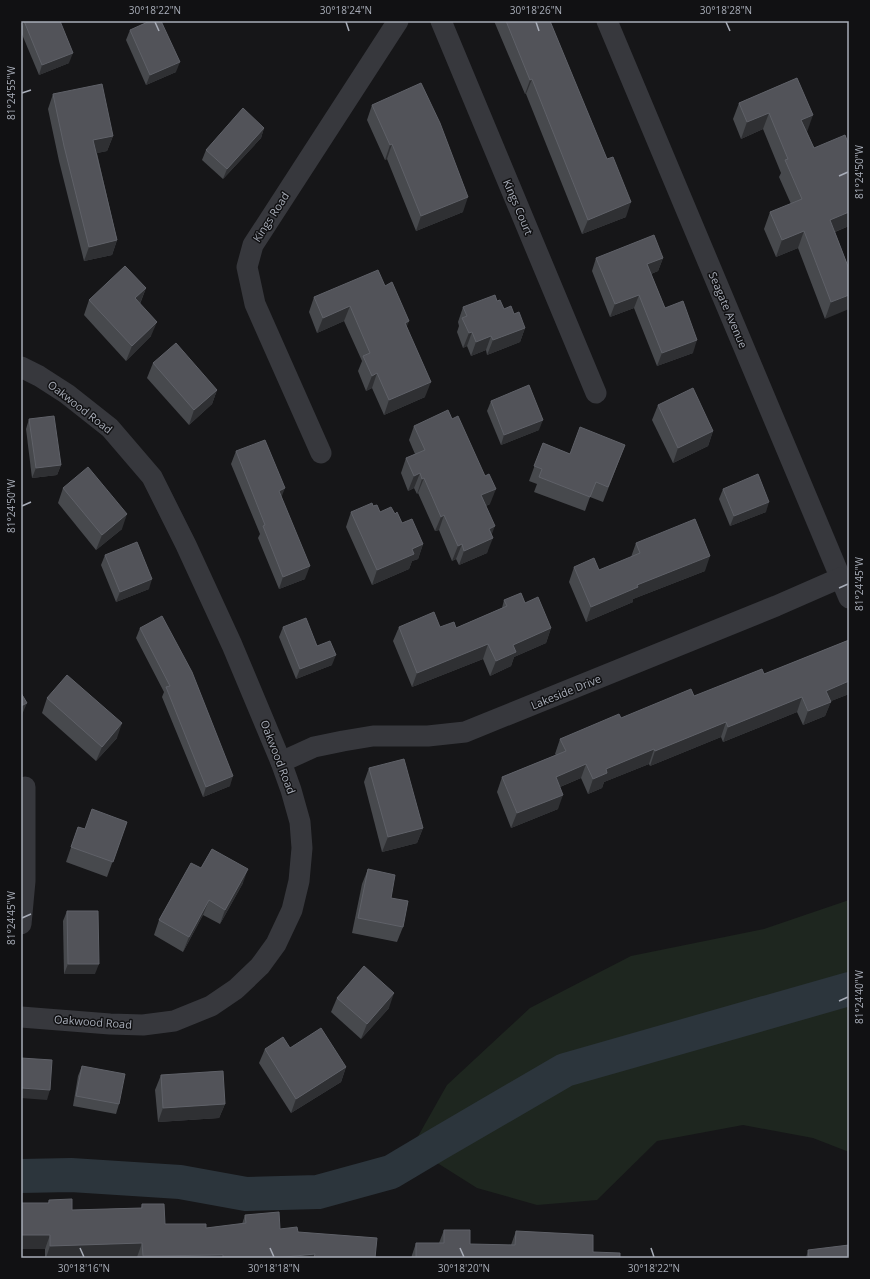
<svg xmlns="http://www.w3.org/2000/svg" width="870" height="1279" viewBox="0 0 870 1279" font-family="'Open Sans',sans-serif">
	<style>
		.green { fill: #1e261f }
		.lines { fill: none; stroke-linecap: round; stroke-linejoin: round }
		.river { stroke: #2c353c; stroke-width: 34 }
		.street { stroke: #37383d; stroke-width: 21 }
		.wall { fill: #47494d }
		.shaded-wall { fill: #2f3033 }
		.building { fill: #525359; stroke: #5f6168 }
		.ticks { fill: none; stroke: #a8adb8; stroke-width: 1.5 }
		.labels { text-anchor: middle; stroke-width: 3; stroke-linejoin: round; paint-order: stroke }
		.street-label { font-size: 11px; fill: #a8adb8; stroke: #111113 }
		.neatline { fill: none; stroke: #a8adb8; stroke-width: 1.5 }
		.ticks-label { font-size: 10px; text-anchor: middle; fill: #a8adb8 }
	</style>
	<rect width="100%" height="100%" fill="#161618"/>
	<!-- green -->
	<path class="green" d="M849,900V1152L813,1138L743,1125L657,1141L597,1200L537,1205L477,1188L412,1147L447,1085L530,1008L631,956L764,929Z"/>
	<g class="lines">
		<!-- river -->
		<path class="river" d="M21,1176L71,1175L180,1182L246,1194L318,1192L391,1172L438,1144L565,1070L849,989"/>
		<!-- street -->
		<g class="street">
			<path d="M441,21L596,393"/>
			<path d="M607,21L849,598"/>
			<path d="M21,367L39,376L67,394L110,428L152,477L186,545L232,645L281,762L291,790L300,822L302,848L299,881L292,910L276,944L260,966L236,989L211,1006L174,1021L143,1025L110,1024L21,1017"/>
			<path d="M321,453L255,304L247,267L253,245L398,21"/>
			<path d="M281,762L314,747L343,741L373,736H428L465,732L776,606L840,578"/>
			<path d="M21,924L25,881V787"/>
		</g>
	</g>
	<!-- wall -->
	<g class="wall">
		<path d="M24,21H60L69,63L39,75L21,32V29Z"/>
		<path d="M494,21H550L626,217L582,234L526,94H525Z"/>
		<path d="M130,30L176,72L146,85L126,40Z"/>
		<path d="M797,78L807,132L814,148L849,145V226L835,232L849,269L825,319L798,248L776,257L764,229L770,212L791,204L779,177L781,173L763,129L741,139L733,119L739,103Z"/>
		<path d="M53,94L113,136L107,151L97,153L117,240L112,255L84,261L59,161L48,109Z"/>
		<path d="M372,105L463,212L416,231L387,159L385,160L367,120Z"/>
		<path d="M264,128L261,138L223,179L202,160L206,150Z"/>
		<path d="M596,258H663L658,271L651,274L665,308L693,353L657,366L634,308L610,317L592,271Z"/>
		<path d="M385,286L407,327L425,397L384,415L372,388L366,391L358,371L362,361L344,321L317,333L309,312L314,297Z"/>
		<path d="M146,288L140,304L151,336L126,361L84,315L89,300Z"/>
		<path d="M497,301L504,309L514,314L525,328L520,342L487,355L486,350L471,356L467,346L463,348L457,332L459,326L458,322L463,307Z"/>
		<path d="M153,363L217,390L212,404L189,425L147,378Z"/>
		<path d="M491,401L539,430L501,445L487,411Z"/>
		<path d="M658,405L713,431L708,446L673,463L652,420Z"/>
		<path d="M29,419L61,465L57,475L32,478L26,429Z"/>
		<path d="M414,426L490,504L486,506L491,535L487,553L459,565L456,559L452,561L439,530L435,531L418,493L417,494L414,488L408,491L401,473L406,458L415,454L409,440Z"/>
		<path d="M543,443L570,454L625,445L603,502L590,497L585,511L534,492L537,484L529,481Z"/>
		<path d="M236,451L305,579L279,589L258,538L260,534L231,464Z"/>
		<path d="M63,488L122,529L96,550L58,503Z"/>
		<path d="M723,489L766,512L730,526L719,499Z"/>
		<path d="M373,506L380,512L395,514L402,523L423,544L418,559L412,561L409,569L372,585L346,527L351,512Z"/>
		<path d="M636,543L705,571L633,599V602L586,622L569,582L574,567L599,570L631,557Z"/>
		<path d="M105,555L149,589L116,602L101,565Z"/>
		<path d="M504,600L525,603L551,628L546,643L514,657L511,666L490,676L483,659L412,687L393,641L399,627L456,628L502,608Z"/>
		<path d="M283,627L317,646L332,665L296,679L279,637Z"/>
		<path d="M140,628L230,786L203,797L162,697L164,692L136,638Z"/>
		<path d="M849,640V694L831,701L825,716L803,725L797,712L723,742L721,737L650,766L649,764L604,782L602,788L588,794L581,778L560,787L558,809L511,828L497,792L502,777L556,755L555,754L560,739L621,718L694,696L764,674Z"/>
		<path d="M47,698L117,738L96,761L42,713Z"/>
		<path d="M369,768L423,828L417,843L382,852L364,782Z"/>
		<path d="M127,822L107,877L66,862L78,827L85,829Z"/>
		<path d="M201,868L243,883L220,924L203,915L183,952L154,935L159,920Z"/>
		<path d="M368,869L391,898L403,927L397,942L352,933L362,884Z"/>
		<path d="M67,911L95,974H64L63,921Z"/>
		<path d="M337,998L389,1008L361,1039L331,1012Z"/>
		<path d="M290,1048L346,1067L341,1082L291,1113L259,1063L265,1049Z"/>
		<path d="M82,1066L119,1104L116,1114L73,1106L78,1076Z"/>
		<path d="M161,1075L225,1104L219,1118L158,1122L155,1090Z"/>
		<path d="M49,1200L72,1210L141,1208L142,1204L165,1224L206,1228L242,1224L245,1215L280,1229L298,1232L375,1258H137V1257L110,1258H45V1249L48,1203Z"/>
		<path d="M444,1230L470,1244L511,1245L516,1231L593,1252L620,1258H411L416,1243H439Z"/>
		<path d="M808,1250L849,1258H806Z"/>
	</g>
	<!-- shaded-wall -->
	<g class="shaded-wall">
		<path d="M73,53L69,63L39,75L42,65Z"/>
		<path d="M180,62L176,72L146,85L150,75Z"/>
		<path d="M532,79L526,94H525L530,80Z"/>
		<path d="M769,113L763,129L741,139L747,122Z"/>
		<path d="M813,115L807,132L801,120Z"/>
		<path d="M264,128L261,138L223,179L227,169Z"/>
		<path d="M113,136L107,151L88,155L93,140Z"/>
		<path d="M392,144L387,159L385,160L390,145Z"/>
		<path d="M468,197L463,212L416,231L421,216Z"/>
		<path d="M631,202L626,217L582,234L588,220Z"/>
		<path d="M849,212V226L824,236L830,220Z"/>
		<path d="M804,231L798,248L776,257L782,240Z"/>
		<path d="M117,240L112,255L84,261L89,247Z"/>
		<path d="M663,258L658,271L643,277L647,264Z"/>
		<path d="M146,288L140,303L130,313L135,298Z"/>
		<path d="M639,295L634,308L610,317L615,304Z"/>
		<path d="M849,295V309L825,319L831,302Z"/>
		<path d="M350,306L344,321L317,333L323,318Z"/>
		<path d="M409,321L403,336L405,323Z"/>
		<path d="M157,322L151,336L126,361L132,346Z"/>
		<path d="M525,328L520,342L487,355L493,340Z"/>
		<path d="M472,332L467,346L463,348L469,333Z"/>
		<path d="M491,336L486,350L471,356L476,342Z"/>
		<path d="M697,340L693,353L657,366L662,353Z"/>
		<path d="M377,373L372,388L366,391L372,376Z"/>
		<path d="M431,382L425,397L384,415L389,400Z"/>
		<path d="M217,390L212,404L189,425L194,410Z"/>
		<path d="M543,420L539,430L501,445L504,435Z"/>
		<path d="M713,431L708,446L673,463L678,448Z"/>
		<path d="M61,465L57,475L32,478L36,468Z"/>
		<path d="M420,473L414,488L408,491L414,476Z"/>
		<path d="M424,478L418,493L417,494L422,479Z"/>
		<path d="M285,488L280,501L279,491Z"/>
		<path d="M496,489L490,504L476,510L481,495Z"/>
		<path d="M769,502L766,512L730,526L734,516Z"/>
		<path d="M127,514L122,529L96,550L102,535Z"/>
		<path d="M444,515L439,530L435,531L441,517Z"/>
		<path d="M495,526L490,539L493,538L487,553L459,565L464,551L489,529Z"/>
		<path d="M423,544L418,559L412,561L409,569L372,585L377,570L412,549Z"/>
		<path d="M462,544L456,559L452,561L458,546Z"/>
		<path d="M710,556L705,571L633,599V602L586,622L591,607L637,585Z"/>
		<path d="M310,566L305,579L279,589L283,577Z"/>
		<path d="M152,579L149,589L116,602L120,592Z"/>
		<path d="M551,628L546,643L514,657L511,666L490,676L496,661L513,645Z"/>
		<path d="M488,644L483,659L412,687L417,673Z"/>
		<path d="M336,655L332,665L296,679L300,669Z"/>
		<path d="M849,681V694L821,705L826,691Z"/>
		<path d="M802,697L797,712L723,742L728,727Z"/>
		<path d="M831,702L825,716L803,725L808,711Z"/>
		<path d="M27,703L21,717V718V706Z"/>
		<path d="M726,722L721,737L650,766L655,751Z"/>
		<path d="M122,723L117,738L96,761L102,747Z"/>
		<path d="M654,749L649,764L604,782L602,788L588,794L593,779L606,769Z"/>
		<path d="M586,764L581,778L550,791L556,777Z"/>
		<path d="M233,776L230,786L203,797L206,787Z"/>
		<path d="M563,795L558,809L511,828L517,813Z"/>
		<path d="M423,828L417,843L382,852L388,837Z"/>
		<path d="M248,869L243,883L220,924L225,910Z"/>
		<path d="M209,900L203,915L183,952L189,937Z"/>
		<path d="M68,964H99L95,974H64Z"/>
		<path d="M394,993L389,1008L361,1039L367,1024Z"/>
		<path d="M346,1067L341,1082L291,1113L296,1099Z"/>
		<path d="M21,1088L50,1090L47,1100L21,1098Z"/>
		<path d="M225,1104L219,1118L158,1122L163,1108Z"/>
		<path d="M21,1235H50L45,1249H21Z"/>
		<path d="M142,1243L137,1257L110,1258H46L50,1246Z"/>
		<path d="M315,1254L313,1258H275Z"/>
		<path d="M223,1255L222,1258H142L143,1256Z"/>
	</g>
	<!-- building -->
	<g class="building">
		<path d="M24,21H60L73,53L42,65Z"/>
		<path d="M150,21H161L180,62L150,75L130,30Z"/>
		<path d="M506,21H550L607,159L613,157L631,202L588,220L532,79L530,80Z"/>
		<path d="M797,78L813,115L801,120L814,148L845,135L849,145V212L830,220L849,269V295L831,302L804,231L782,240L770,212L802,199L785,160L788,159L769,113L747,122L739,103Z"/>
		<path d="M421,83L440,123L468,197L421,216L392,144L390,145L372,105Z"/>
		<path d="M102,84L113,136L93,140L117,240L89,247L64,146L53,94Z"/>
		<path d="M243,108L264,128L227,169L206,150Z"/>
		<path d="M654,235L663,258L647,264L665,308L683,301L697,340L662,353L639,295L615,304L596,258Z"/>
		<path d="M125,266L146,288L135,298L157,322L132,346L89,300Z"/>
		<path d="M378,270L385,286L392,282L409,321L405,323L431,382L389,400L377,373L372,376L363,356L370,353L350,306L323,318L314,297Z"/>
		<path d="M495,295L497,301L500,300L504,309L511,306L514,314L519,312L525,328L493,340L491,336L476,342L472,332L469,333L462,318L467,316L463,307Z"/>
		<path d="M176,343L217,390L194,410L153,363Z"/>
		<path d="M529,385L543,420L504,435L491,401Z"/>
		<path d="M693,388L713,431L678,448L658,405Z"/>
		<path d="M448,410L452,419L458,416L485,476L489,474L496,489L481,495L495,526L489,529L493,538L464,551L462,544L458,546L444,515L441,517L424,478L422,479L420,473L414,476L406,458L425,450L414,426Z"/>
		<path d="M54,416L61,465L36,468L29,419Z"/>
		<path d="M580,427L625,445L608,487L596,482L590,497L539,477L542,469L534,466L543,443L570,454Z"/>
		<path d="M265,440L285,488L279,491L310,566L283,577L263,526L265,525L236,451Z"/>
		<path d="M88,467L127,514L102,535L63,488Z"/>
		<path d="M758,474L769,502L734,516L723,489Z"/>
		<path d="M372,503L373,506L377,505L380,512L391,507L395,514L397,512L402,523L412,519L423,544L412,549L414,554L377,570L351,512Z"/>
		<path d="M695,519L710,556L637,585L638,587L591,607L574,567L594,558L599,570L640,553L636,543Z"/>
		<path d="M137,542L152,579L120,592L105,555Z"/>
		<path d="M521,593L525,603L538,597L551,628L513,645L516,652L496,661L488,644L417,673L399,627L434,612L440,627L454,622L456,628L507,606L504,600Z"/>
		<path d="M162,616L192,672L233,776L206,787L166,687L170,686L140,628Z"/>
		<path d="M306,618L317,646L330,641L336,655L300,669L283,627Z"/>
		<path d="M849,640V681L826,691L831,702L808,711L802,697L728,727L726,722L655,751L654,749L606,769L607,773L593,779L586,764L556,777L563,795L517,813L502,777L566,751L560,739L619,714L621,718L691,689L694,696L762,669L764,674Z"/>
		<path d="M67,675L122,723L102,747L47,698Z"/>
		<path d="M21,693L27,703L21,706Z"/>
		<path d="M404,759L423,828L388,837L369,768Z"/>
		<path d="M92,809L127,822L113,862L71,847L78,827L85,829Z"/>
		<path d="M212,849L248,869L225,910L209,900L189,937L159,920L191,863L201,868Z"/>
		<path d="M368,869L395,875L391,898L408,901L403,927L358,918Z"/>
		<path d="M67,911H98L99,964H68Z"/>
		<path d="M364,966L394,993L367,1024L337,998Z"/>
		<path d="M321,1028L346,1067L296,1099L265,1049L283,1037L290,1048Z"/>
		<path d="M21,1058L52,1060L50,1090L21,1088Z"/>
		<path d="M82,1066L125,1074L119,1104L76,1096Z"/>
		<path d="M223,1071L225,1104L163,1108L161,1075Z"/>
		<path d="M72,1199V1210L142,1208V1204H164L165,1224H206V1228L246,1223L245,1215L279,1212L280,1229L297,1227L298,1232L377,1238L375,1258H314L315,1254L275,1258H223V1255L143,1256L142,1243L50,1246V1235H21V1203H49V1200Z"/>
		<path d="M444,1230H470V1244L515,1245L516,1231L593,1235V1252L620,1253V1258H416V1243H444Z"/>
		<path d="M849,1245V1258H809L808,1250Z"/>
	</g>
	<!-- ticks -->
	<path class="ticks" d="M155,22L159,31M346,22L349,31M536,22L539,31M726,22L730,31M22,93L31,90M839,176L848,172M22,506L31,502M839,588L848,584M22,918L31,914M839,1001L848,997M80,1248L84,1257M270,1248L274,1257M460,1248L464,1257M651,1248L654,1257"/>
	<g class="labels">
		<!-- street labels -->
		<g class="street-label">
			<text transform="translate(518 207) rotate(67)" y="4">Kings Court</text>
			<text transform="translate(271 217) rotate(-57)" y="4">Kings Road</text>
			<text transform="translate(728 310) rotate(67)" y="4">Seagate Avenue</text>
			<text transform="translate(80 407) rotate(38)" y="4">Oakwood Road</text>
			<text transform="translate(566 692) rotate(-22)" y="4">Lakeside Drive</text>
			<text transform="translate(278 757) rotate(69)" y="4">Oakwood Road</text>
			<text transform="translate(93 1022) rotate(4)" y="4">Oakwood Road</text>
		</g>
	</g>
	<!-- border -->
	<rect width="870" height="1279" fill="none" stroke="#111113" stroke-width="44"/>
	<rect x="22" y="22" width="826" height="1235" class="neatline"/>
	<g class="ticks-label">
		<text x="155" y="14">30°18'22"N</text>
		<text x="346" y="14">30°18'24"N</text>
		<text x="536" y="14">30°18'26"N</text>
		<text x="726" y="14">30°18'28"N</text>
		<text transform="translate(11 93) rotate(-90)" y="4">81°24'55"W</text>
		<text transform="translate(859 172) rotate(-90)" y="4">81°24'50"W</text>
		<text transform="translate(11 506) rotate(-90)" y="4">81°24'50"W</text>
		<text transform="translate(859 584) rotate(-90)" y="4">81°24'45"W</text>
		<text transform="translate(11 918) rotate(-90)" y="4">81°24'45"W</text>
		<text transform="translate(859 997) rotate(-90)" y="4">81°24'40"W</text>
		<text x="84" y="1272">30°18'16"N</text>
		<text x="274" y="1272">30°18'18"N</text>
		<text x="464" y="1272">30°18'20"N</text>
		<text x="654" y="1272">30°18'22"N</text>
	</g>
</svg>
